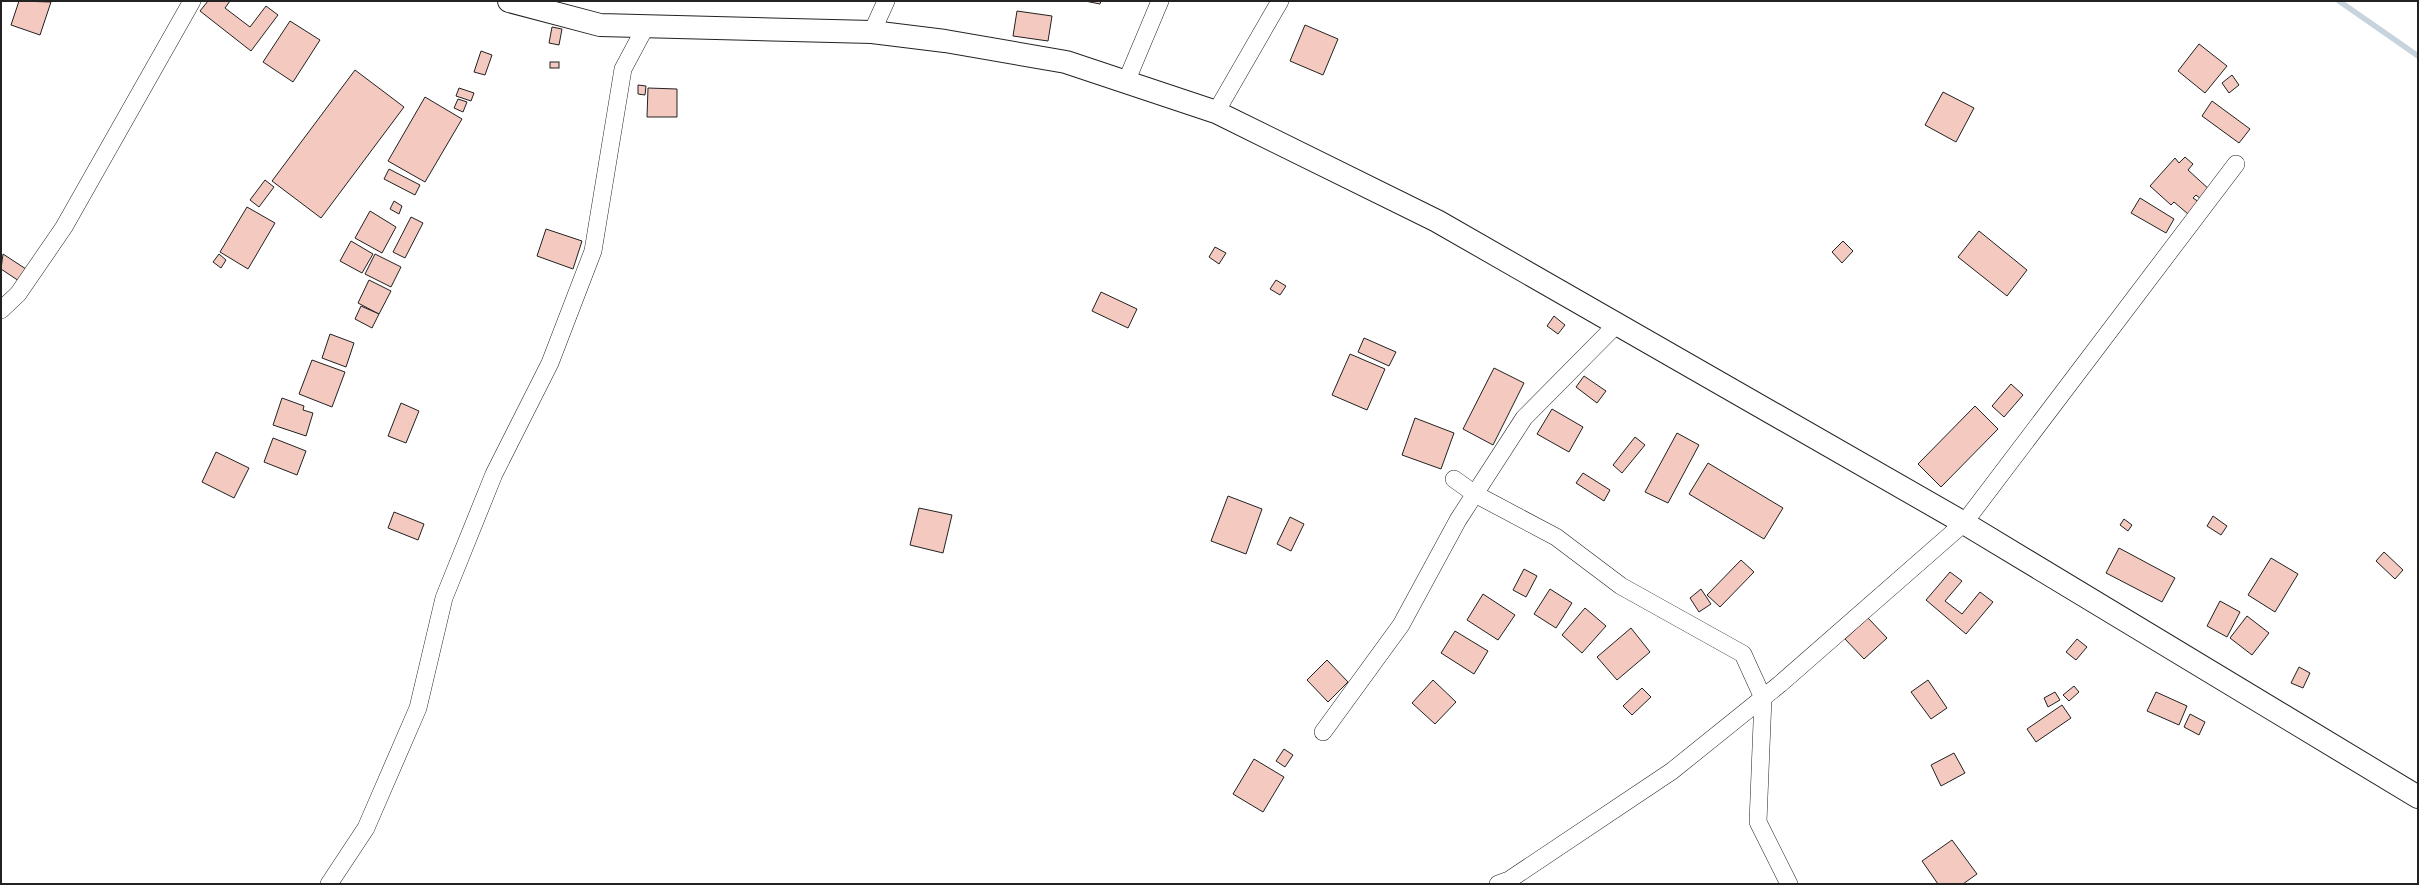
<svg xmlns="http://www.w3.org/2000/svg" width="2419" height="885" viewBox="0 0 2419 885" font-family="'IBM Plex Sans',sans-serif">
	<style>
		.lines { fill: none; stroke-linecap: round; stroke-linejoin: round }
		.stream { stroke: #c7d3dd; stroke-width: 5.5 }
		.building { fill: #f3c9c0; stroke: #222 }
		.minor-casing { stroke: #222; stroke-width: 18 }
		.secondary-casing { stroke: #222; stroke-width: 24 }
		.minor { stroke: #fff; stroke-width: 17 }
		.secondary { stroke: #fff; stroke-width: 22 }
	</style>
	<rect width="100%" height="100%" fill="#fff"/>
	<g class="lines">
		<!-- stream -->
		<path class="stream" d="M2339,1L2418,56"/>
	</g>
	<!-- building -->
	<g class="building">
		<path d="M19,1L51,2L40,35L11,25Z"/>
		<path d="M208,1H230L225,8L250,27L266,6L278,15L251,51L200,11Z"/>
		<path d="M1085,1H1101L1100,4Z"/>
		<path d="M1017,11L1052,16L1048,41L1013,36Z"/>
		<path d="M290,21L320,40L293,82L263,62Z"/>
		<path d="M1305,25L1338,39L1323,75L1290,61Z"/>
		<path d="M552,27L562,29L559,45L549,43Z"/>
		<path d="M2199,44L2227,66L2205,93L2178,71Z"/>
		<path d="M481,51L492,55L485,75L474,72Z"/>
		<rect x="550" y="62" width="9" height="6"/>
		<path d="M355,70L404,107L321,218L272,181Z"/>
		<path d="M2232,75L2239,85L2229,93L2222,83Z"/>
		<path d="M638,85L646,86L645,95L638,94Z"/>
		<path d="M459,88L474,93L471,101L456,96Z"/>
		<path d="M648,88L677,89V117H647Z"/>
		<path d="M1943,92L1974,108L1956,142L1925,125Z"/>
		<path d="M425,97L462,119L425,182L388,161Z"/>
		<path d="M458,99L467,102L463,112L454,108Z"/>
		<path d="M2212,101L2250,129L2239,143L2202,116Z"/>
		<path d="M2185,157L2193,164L2188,170L2210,190L2201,199L2196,195L2193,198L2199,202L2188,214L2174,202L2171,205L2150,186L2175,158L2179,163Z"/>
		<path d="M389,169L420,185L415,195L384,179Z"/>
		<path d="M265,180L274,187L259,207L250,200Z"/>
		<path d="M2140,198L2174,219L2166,233L2131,213Z"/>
		<path d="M394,201L402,206L399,214L390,209Z"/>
		<path d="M247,207L275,223L248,269L220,252Z"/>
		<path d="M370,211L396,227L382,253L355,238Z"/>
		<path d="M411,217L423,223L405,258L393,252Z"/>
		<path d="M546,229L582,241L573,269L537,256Z"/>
		<path d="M1979,231L2027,270L2007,296L1958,257Z"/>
		<path d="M351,241L373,254L362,273L340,261Z"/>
		<path d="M1843,241L1853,251L1842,263L1832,252Z"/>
		<path d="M1215,247L1226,253L1219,264L1209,257Z"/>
		<path d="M3,254L26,269L19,281L1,269Z"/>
		<path d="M219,254L226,260L221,268L213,262Z"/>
		<path d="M375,254L401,267L391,287L365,274Z"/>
		<path d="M369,280L391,291L379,314L358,303Z"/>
		<path d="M1276,280L1286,286L1280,295L1270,289Z"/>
		<path d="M1101,292L1137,309L1128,328L1092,311Z"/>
		<path d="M361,306L379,314L372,328L355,319Z"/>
		<path d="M1554,316L1565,325L1558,334L1547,326Z"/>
		<path d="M330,334L354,343L346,367L322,358Z"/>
		<path d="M1364,338L1396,352L1389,366L1358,352Z"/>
		<path d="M1350,354L1385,369L1367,410L1332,395Z"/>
		<path d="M312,360L345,372L332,407L299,394Z"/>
		<path d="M1494,368L1524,383L1493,445L1463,429Z"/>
		<path d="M1584,376L1606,391L1597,403L1576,387Z"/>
		<path d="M2011,384L2023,395L2004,417L1992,406Z"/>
		<path d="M282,398L304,406L303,410L313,413L306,436L273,425Z"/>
		<path d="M401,403L419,411L406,443L388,436Z"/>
		<path d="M1975,406L1998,429L1941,487L1918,464Z"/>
		<path d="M1552,409L1583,427L1569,452L1537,434Z"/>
		<path d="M1415,418L1454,433L1441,469L1402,455Z"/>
		<path d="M1677,433L1699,445L1668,503L1645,492Z"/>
		<path d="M1635,437L1645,445L1622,473L1613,465Z"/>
		<path d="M273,438L306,451L297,475L264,462Z"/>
		<path d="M216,452L249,468L234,498L202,482Z"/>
		<path d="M1708,463L1783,508L1764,539L1689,494Z"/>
		<path d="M1583,473L1610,490L1604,501L1576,483Z"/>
		<path d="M1228,496L1262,509L1246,554L1211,541Z"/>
		<path d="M919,508L952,515L943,553L910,545Z"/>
		<path d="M394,512L424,524L418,540L388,528Z"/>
		<path d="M2213,516L2227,526L2221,535L2207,526Z"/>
		<path d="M1290,517L1304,524L1291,551L1277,544Z"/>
		<path d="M2124,519L2132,525L2128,531L2120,525Z"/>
		<path d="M2119,548L2175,578L2162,602L2106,573Z"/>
		<path d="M2384,552L2403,570L2395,579L2376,561Z"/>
		<path d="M2271,558L2298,574L2275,612L2248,595Z"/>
		<path d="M1741,560L1754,572L1720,607L1707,595Z"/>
		<path d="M1524,569L1537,576L1526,597L1513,590Z"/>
		<path d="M1950,572L1962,581L1945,601L1962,614L1980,592L1993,602L1966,634L1926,600Z"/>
		<path d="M1550,589L1572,603L1556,628L1534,614Z"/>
		<path d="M1701,589L1711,604L1699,612L1690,598Z"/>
		<path d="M1483,594L1515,615L1498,640L1467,620Z"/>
		<path d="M2220,601L2240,612L2227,637L2207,626Z"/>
		<path d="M1585,608L1606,626L1582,653L1562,635Z"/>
		<path d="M2247,616L2269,633L2252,655L2230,638Z"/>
		<path d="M1868,618L1887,638L1864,659L1845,639Z"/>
		<path d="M1631,628L1650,652L1617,680L1597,657Z"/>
		<path d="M1455,631L1488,651L1474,674L1441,653Z"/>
		<path d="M2077,639L2087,647L2076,660L2066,652Z"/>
		<path d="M1327,660L1348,682L1328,702L1307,680Z"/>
		<path d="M2299,667L2310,673L2303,688L2291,683Z"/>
		<path d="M1433,680L1456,702L1435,724L1412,703Z"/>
		<path d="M1928,680L1947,708L1931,719L1911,692Z"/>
		<path d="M2074,686L2079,692L2069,701L2063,695Z"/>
		<path d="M1642,688L1651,697L1632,715L1623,706Z"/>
		<path d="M2055,692L2060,700L2048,707L2044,698Z"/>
		<path d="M2156,692L2187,706L2179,725L2147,711Z"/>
		<path d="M2062,705L2071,718L2036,742L2027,729Z"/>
		<path d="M2190,714L2205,722L2199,735L2184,727Z"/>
		<path d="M1284,749L1293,755L1285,767L1276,761Z"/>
		<path d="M1954,753L1965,773L1941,786L1931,765Z"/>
		<path d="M1254,759L1284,777L1263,812L1233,794Z"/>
		<path d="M1952,840L1977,874L1963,884H1938L1922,861Z"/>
	</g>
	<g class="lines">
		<!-- minor casing -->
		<g class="minor-casing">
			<g id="minor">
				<path d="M872,32L886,1"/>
				<path d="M1126,82L1160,1"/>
				<path d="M1216,112L1280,1"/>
				<path d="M1,310L18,294L64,227L192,1"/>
				<path d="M1454,479L1475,494L1556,537L1621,586L1743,654L1763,698L1758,822L1789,884"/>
				<path d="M1323,732L1401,625L1458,520L1524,418L1617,324"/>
				<path d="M329,884L366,828L418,708L444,598L494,474L550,363L593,251L623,69L646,26"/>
				<path d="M1498,884L1509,880L1672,771L1780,684L1964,523L2236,164"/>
			</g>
		</g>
		<!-- secondary casing -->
		<g class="secondary-casing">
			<path id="secondary" d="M509,1L600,25L872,32L945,41L1066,62L1216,112L1437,221L1964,523L2418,797"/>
		</g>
		<!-- minor -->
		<use href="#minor" class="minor"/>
		<!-- secondary -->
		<use href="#secondary" class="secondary"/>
	</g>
	<!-- border -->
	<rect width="2419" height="885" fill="none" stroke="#222222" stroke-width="4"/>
</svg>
